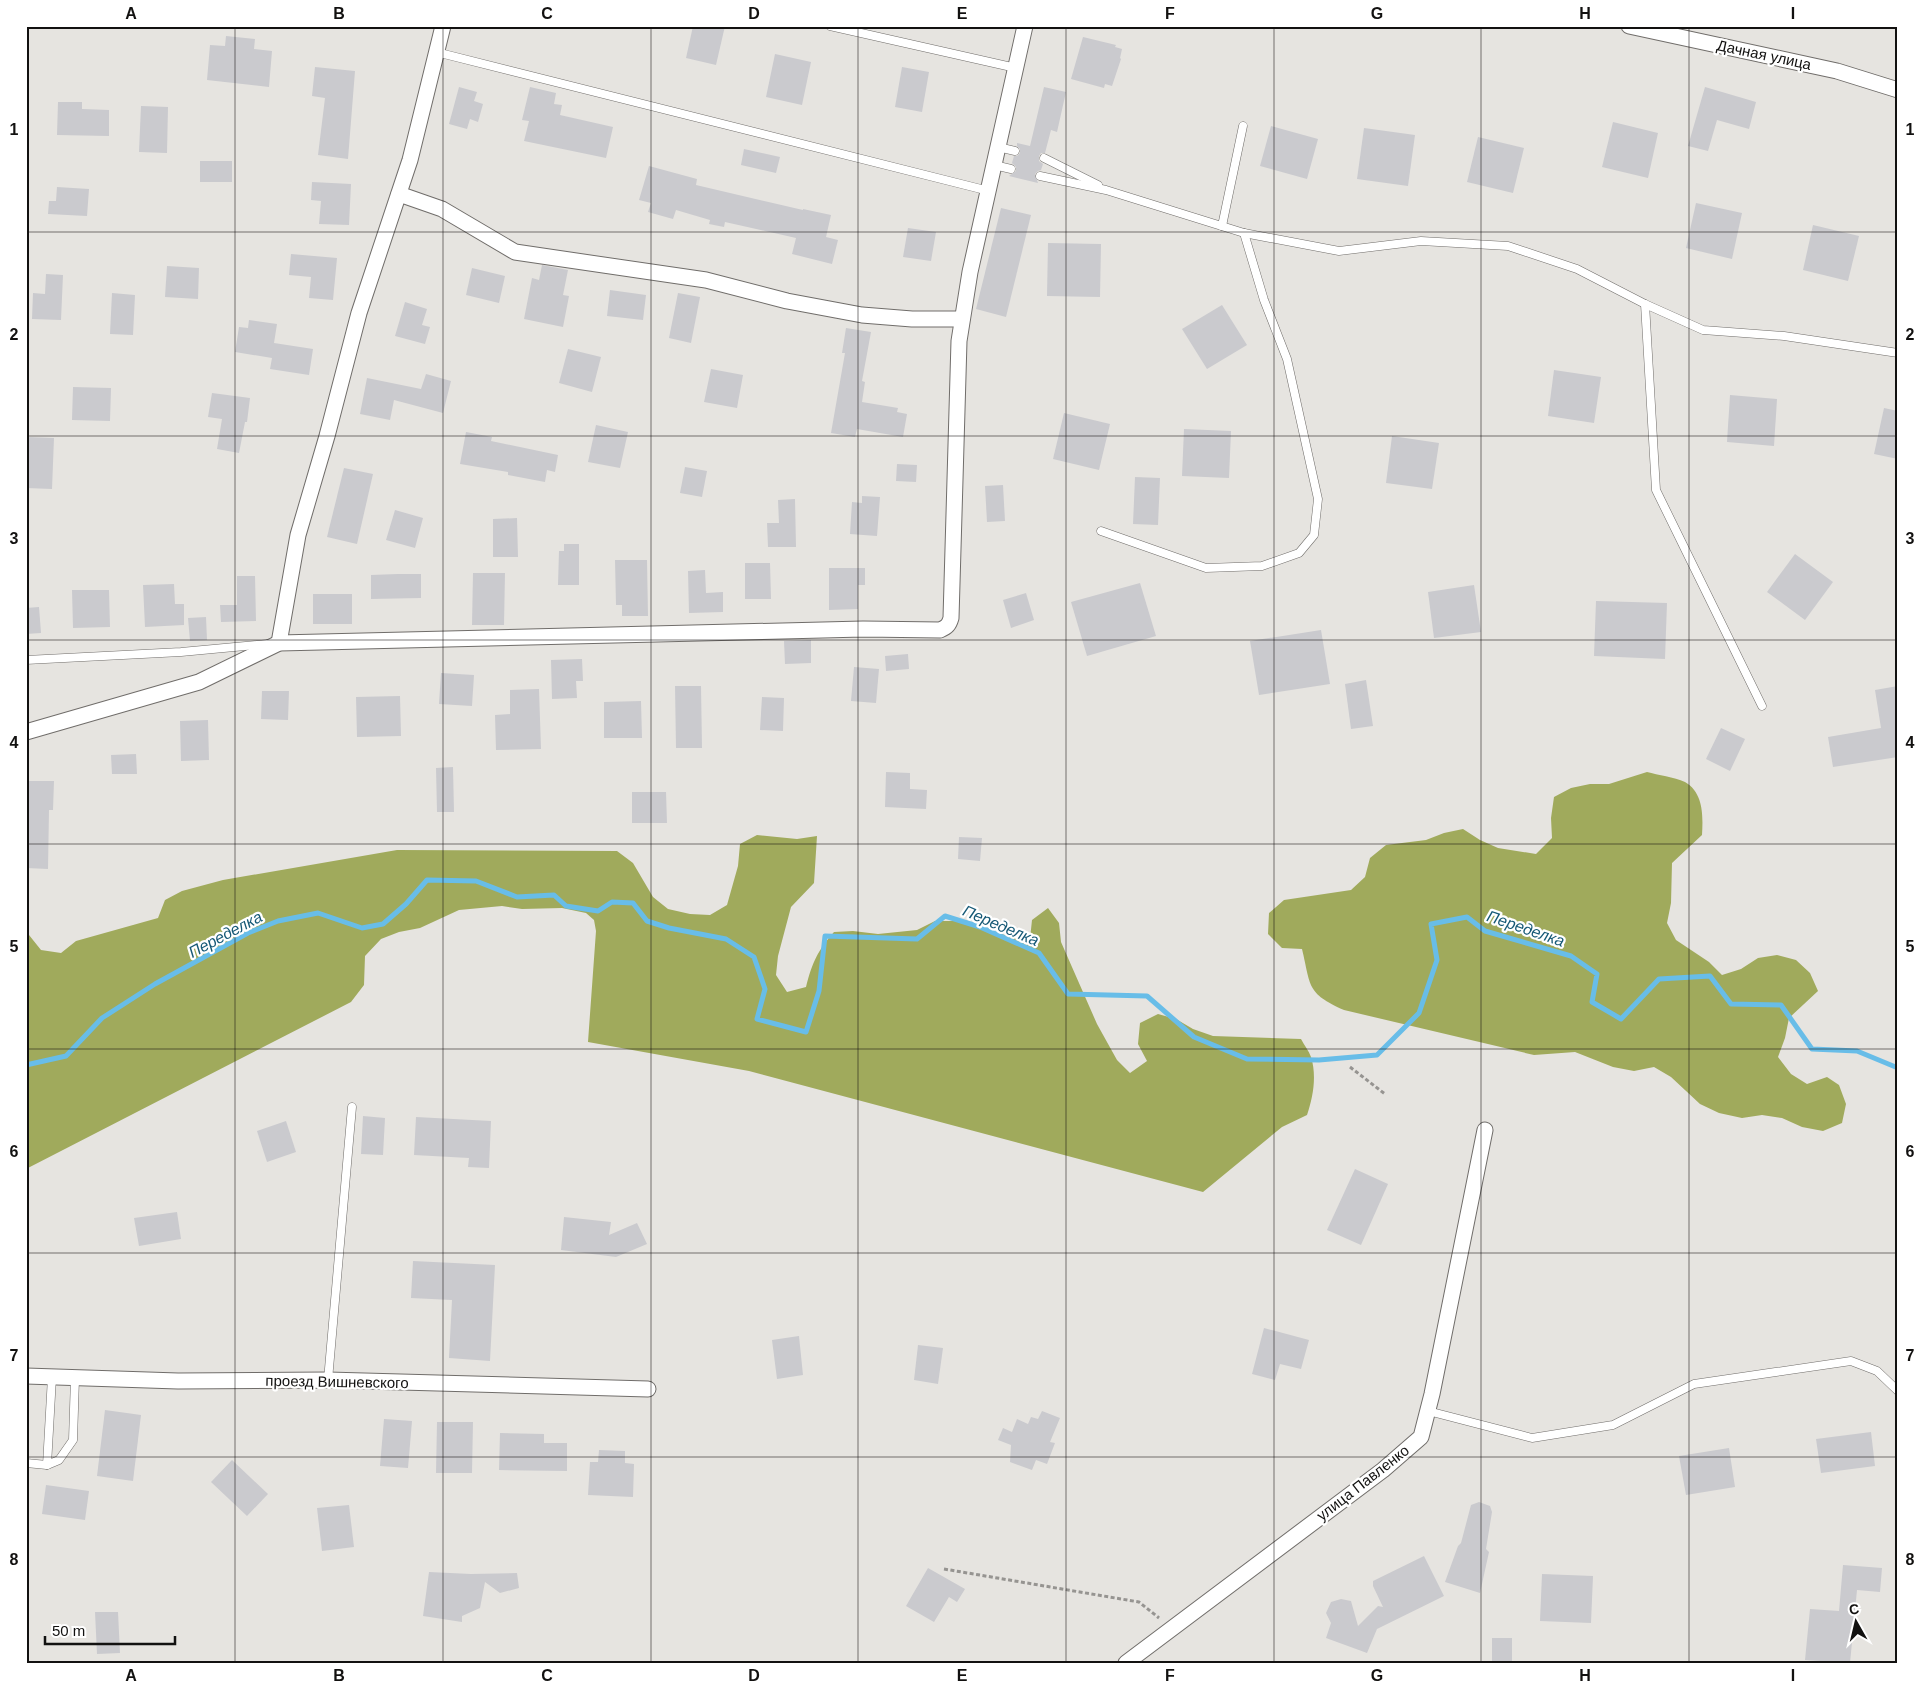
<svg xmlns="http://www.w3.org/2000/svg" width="1924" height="1689" viewBox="0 0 1924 1689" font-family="Helvetica,sans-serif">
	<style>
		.forest { fill: #a0aa5c }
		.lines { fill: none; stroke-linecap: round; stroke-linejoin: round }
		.stream { stroke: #68bde8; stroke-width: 5 }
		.building { fill: #cacace }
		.lane-casing { stroke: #706d6a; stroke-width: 9 }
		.street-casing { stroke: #706d6a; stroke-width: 17 }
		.path { stroke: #969491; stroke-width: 3; stroke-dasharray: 4 2.5; stroke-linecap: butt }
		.lane { stroke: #fff; stroke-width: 8 }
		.street { stroke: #fff; stroke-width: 15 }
		.grid { fill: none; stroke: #121110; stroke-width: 1; stroke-opacity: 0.55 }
		.labels { text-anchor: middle; stroke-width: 4.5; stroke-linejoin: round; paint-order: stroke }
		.street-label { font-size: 15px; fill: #121110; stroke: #fff }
		.water-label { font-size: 16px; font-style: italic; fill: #165976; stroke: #fff }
		.neatline { fill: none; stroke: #121110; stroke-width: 2 }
		.grid-label { font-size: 16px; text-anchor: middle; font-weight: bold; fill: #121110 }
	</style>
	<rect width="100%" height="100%" fill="#e6e4e0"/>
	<!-- forest -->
	<g class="forest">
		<path d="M1647,772C1658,775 1674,777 1685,782C1704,793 1703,817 1702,835L1672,863L1671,903L1667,923L1676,940L1709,962L1722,975L1741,969L1758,958L1777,955L1796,960L1810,973L1818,991L1789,1018L1785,1038L1778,1057L1791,1074L1807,1084L1827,1077L1839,1085L1846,1104L1842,1123L1823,1131L1802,1127L1782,1118L1762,1115L1742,1118L1719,1113L1700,1104L1671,1077L1654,1067L1634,1071L1613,1067L1575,1052L1534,1055L1344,1010C1306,993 1311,986 1302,949L1282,948L1268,934L1269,913L1284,900L1351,890L1365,877L1370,858L1386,845L1426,840L1444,833L1463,829L1480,840L1498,848L1536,854L1552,838L1551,818L1554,797L1571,788L1590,784H1609Z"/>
		<path d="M757,835L797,839L817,836L814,883L791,907L778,956L776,975L787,992L806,987C812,963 818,950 834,932L853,931L878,934L917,930L935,921H955L1012,937L1030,939L1032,920L1048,908L1059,923L1061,942L1097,1024L1117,1060L1130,1073L1147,1061L1138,1044L1140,1023L1158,1014L1176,1019L1193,1029L1213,1036L1301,1039C1304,1045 1309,1051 1311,1057C1317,1076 1313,1097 1307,1115L1282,1127L1203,1192L749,1071L588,1042L596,931L594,920L586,913L562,908L522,909L502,906L459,910L420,928L399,932L381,939L365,956L364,985L351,1002L26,1169V934L29,935L41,950L61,953L76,941L158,918L165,900L182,891L223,880L397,850L617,851L633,863L653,897L668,909L690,914L710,915L727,905L738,866L740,844Z"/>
	</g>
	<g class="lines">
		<!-- stream -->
		<path class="stream" d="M26,1065L66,1056L102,1018L155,984L248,933L278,921L318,913L362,928L383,924L406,904L427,880L476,881L517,897L554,895L566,906L598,911L612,902L633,903L647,921L669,928L726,939L754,957L765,989L757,1019L806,1032L819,991L825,936L917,939L945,916L980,927L1039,953L1068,994L1147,996L1194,1037L1247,1059L1319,1060L1377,1055L1419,1013L1437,960L1431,924L1467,917L1485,931L1571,956L1597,974L1592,1002L1621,1019L1659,979L1710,976L1731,1004L1781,1005L1812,1049L1857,1051L1898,1068"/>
	</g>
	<!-- building -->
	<g class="building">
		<path d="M693,26H725L716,65L686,58Z"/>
		<path d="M226,36L255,39L254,49L272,51L269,87L207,80L210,45L225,46Z"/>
		<path d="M1083,37L1116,45L1115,47L1122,49L1120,58L1121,59L1112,86L1105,84L1104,88L1071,79Z"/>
		<path d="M775,54L811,62L802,105L766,97Z"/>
		<path d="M315,67L355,71L348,159L318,155L325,98L312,96Z"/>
		<path d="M902,67L929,72L922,112L895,107Z"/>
		<path d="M459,87L477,92L474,101L483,104L478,122L470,119L467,129L449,124Z"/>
		<path d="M530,87L556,93L554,104L562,105L560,115L613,127L606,158L524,141L529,121L522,120Z"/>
		<path d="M1044,87L1066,92L1057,132L1051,130L1045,153H1041L1039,156V161L1043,164L1041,170L1038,171L1035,174L1038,183L1009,176L1016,171V167L1012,163L1014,156H1017L1020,153V149L1017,146V143L1030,146Z"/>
		<path d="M1705,87L1756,102L1749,129L1717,120L1708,151L1688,146Z"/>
		<path d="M58,102H82V109L109,110V136L57,135Z"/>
		<path d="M141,106L168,107L167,153L139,152Z"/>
		<path d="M1613,122L1658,133L1648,178L1602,167Z"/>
		<path d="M1271,126L1318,139L1307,179L1260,166Z"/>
		<path d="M1364,128L1415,135L1408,186L1357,179Z"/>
		<path d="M1478,137L1524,148L1513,193L1467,182Z"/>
		<path d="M744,149L780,157L776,173L741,165Z"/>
		<rect x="200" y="161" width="32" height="21"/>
		<path d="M649,166L697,179L696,185L803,210V209L831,215L826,237L838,240L832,264L792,254L796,238L725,222L724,227L709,224L710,220L676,210L673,219L648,212L651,203L639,200Z"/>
		<path d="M312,182L351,184L349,225L319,224L321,201L311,200Z"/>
		<path d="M57,187L89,189L87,216L48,214L49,201H56Z"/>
		<path d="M1696,203L1742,213L1732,259L1686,248Z"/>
		<path d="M1001,208L1031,215L1006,317L976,309Z"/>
		<path d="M1813,225L1859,236L1848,281L1803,270Z"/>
		<path d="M908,228L936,232L931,261L903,257Z"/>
		<path d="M1048,243L1101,244L1100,297L1047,296Z"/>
		<path d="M291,254L337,258L333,300L309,298L311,277L289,275Z"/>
		<path d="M542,265L568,270L563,295L569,296L563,327L524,319L532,278L539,280Z"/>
		<path d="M167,266L199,268L198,299L165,297Z"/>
		<path d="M472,268L505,276L499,303L466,295Z"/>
		<path d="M46,274L63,275L61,320L32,319L33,293L45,294Z"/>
		<path d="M610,290L646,295L643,320L607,316Z"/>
		<path d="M112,293L135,295L133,335L110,334Z"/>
		<path d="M678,293L700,297L691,343L669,338Z"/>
		<path d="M405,302L427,309L422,325L430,327L425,344L395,336Z"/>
		<path d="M1222,305L1247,345L1207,369L1182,329Z"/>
		<path d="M249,320L277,324L274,343L313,349L309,375L270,369L272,358L235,352L239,327L248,328Z"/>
		<path d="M846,328L871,332L862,381L865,382L862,402L898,408L897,412L907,414L903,437L857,429L855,437L831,433L845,353H842Z"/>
		<path d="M568,349L601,357L592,392L559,383Z"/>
		<path d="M711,369L743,375L737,408L704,402Z"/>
		<path d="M1554,370L1601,377L1594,423L1548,416Z"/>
		<path d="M426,374L451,381L443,413L394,400L390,420L360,414L367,378L421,389Z"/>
		<path d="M73,387L111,388L110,421L72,420Z"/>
		<path d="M212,393L250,398L247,422H245L239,453L217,449L222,419L208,417Z"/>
		<path d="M1730,395L1777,399L1774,446L1727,442Z"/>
		<path d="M1884,408L1898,411V459L1874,454Z"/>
		<path d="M1064,413L1110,424L1099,470L1053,459Z"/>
		<path d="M596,425L628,432L620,468L588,462Z"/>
		<path d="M1184,429L1231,431L1229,478L1182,476Z"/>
		<path d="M466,432L492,437L491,441L558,455L555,472L547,470L545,482L508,475V472L460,464Z"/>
		<path d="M1392,436L1439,443L1432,489L1386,483Z"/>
		<path d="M26,437L54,438L52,489L26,488Z"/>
		<path d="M897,464L917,465L916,482L896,481Z"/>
		<path d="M685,467L707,471L702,497L680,493Z"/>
		<path d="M344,468L373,474L357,544L327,537Z"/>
		<path d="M1135,477L1160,478L1158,525L1133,524Z"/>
		<path d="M1003,485L1005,521L987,522L985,486Z"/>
		<path d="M862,496L880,497L877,536L850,534L852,502L862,503Z"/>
		<path d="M795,499L796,547H768L767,523H779L778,500Z"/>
		<path d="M395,510L423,518L415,548L386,540Z"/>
		<path d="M517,518L518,557H493V519Z"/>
		<path d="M564,544H579V585H558L559,551H564Z"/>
		<path d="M1795,554L1833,582L1805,620L1767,592Z"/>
		<path d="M615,560H647L648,616H622V605H616Z"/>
		<path d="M745,563H770L771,599H745Z"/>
		<path d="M829,568H865V585H858V609L829,610Z"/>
		<path d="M705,570L706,593L723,592V612L689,613L688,571Z"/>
		<path d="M473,573H505L504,625H472Z"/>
		<path d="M398,574H421V598L371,599V575Z"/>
		<path d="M237,576H255L256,621L221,622L220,605H237Z"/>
		<path d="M1140,583L1156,636L1087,656L1071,602Z"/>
		<path d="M174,584L175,604H184V625L145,627L143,585Z"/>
		<path d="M1474,585L1481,632L1434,638L1428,592Z"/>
		<path d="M72,590H109L110,627L73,628Z"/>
		<path d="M1026,593L1034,620L1011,628L1003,600Z"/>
		<rect x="313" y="594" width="39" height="30"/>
		<path d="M1596,601L1667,603L1665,659L1594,656Z"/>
		<path d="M39,607L41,633L26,634V608Z"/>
		<path d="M206,617L207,640L190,641L188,618Z"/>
		<path d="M1321,630L1330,684L1259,695L1250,641Z"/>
		<path d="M811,640V663L785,664L784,641Z"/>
		<path d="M908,654L909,669L886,671L885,656Z"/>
		<path d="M582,659L583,681H576L577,698L552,699L551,660Z"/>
		<path d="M854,667L879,669L876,703L851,701Z"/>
		<path d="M441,673L474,675L472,706L439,704Z"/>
		<path d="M1366,680L1373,726L1351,729L1345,684Z"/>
		<path d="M675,686H701L702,748H676Z"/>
		<path d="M1898,686V757L1833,767L1828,737L1881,728L1875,690Z"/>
		<path d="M539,689L541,749L496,750L495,715L510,714V690Z"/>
		<path d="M262,691H289L288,720L261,719Z"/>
		<path d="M400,696L401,736L357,737L356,697Z"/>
		<path d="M762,697L784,698L783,731L760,730Z"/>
		<path d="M641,701L642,738H604V702Z"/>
		<path d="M208,720L209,760L181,761L180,721Z"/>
		<path d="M1721,728L1745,739L1730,771L1706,759Z"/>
		<path d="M136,754L137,774H112L111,755Z"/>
		<path d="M453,767L454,812H437L436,768Z"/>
		<path d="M886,772L910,773V789L927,790L926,809L885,807Z"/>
		<path d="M26,781H54L53,810H49L48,869L26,868Z"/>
		<path d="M632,792H666L667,823H632Z"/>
		<path d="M959,837L982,838L980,861L958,859Z"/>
		<path d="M363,1116L385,1118L383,1155L361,1154Z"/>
		<path d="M416,1117L491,1121L489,1168L468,1167L469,1158L414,1155Z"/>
		<path d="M286,1121L296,1152L267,1162L257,1131Z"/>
		<path d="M1355,1169L1388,1184L1361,1245L1327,1230Z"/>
		<path d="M177,1212L181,1239L139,1246L134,1218Z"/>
		<path d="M564,1217L611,1222L609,1235L637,1223L647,1244L616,1257L561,1250Z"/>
		<path d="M413,1261L495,1265L490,1361L449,1358L452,1300L411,1298Z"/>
		<path d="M1264,1328L1309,1340L1301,1369L1280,1364L1275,1380L1252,1374Z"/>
		<path d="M799,1336L803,1375L777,1379L772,1340Z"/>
		<path d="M918,1345L943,1348L938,1384L914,1380Z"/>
		<path d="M105,1410L141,1415L133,1481L97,1476Z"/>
		<path d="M1042,1411L1060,1418L1050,1442L1055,1443L1047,1464L1036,1460L1032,1470L1010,1462L1011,1445L998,1440L1003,1428L1012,1432L1017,1419L1028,1424L1031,1417L1038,1419Z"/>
		<path d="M384,1419L412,1421L408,1468L380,1466Z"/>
		<path d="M437,1422H473L472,1473H436Z"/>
		<path d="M1871,1432L1875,1466L1821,1473L1816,1439Z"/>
		<path d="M500,1433L544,1434V1443H567V1471L499,1470Z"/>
		<path d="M1729,1448L1735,1487L1686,1495L1679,1456Z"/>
		<path d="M599,1450L625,1451V1463L634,1464L633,1497L588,1495L590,1462H598Z"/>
		<path d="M232,1460L268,1494L247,1516L211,1482Z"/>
		<path d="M46,1485L89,1491L85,1520L42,1514Z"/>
		<path d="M1479,1502L1490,1506L1492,1512L1486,1549L1489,1552L1480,1593L1445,1582L1458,1546L1461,1543L1471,1505Z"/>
		<path d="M349,1505L354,1547L322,1551L317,1508Z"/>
		<path d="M1424,1556L1444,1596L1377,1629L1367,1653L1326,1638L1331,1623L1326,1613L1331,1602L1341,1599L1351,1601L1358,1626L1378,1606L1383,1607L1373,1586V1581Z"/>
		<path d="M1843,1565L1882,1568L1880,1592L1857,1590L1850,1663L1805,1660L1810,1609L1839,1611Z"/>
		<path d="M928,1568L965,1589L957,1602L949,1597L934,1622L906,1606Z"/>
		<path d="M429,1572L471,1574L517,1573L519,1588L500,1593L485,1582L480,1608L462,1616V1622L423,1616Z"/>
		<path d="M1542,1574L1593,1576L1591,1623L1540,1621Z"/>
		<path d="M95,1612H118L120,1653L97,1654Z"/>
		<rect x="1492" y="1638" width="20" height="24"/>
	</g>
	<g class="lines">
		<!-- lane casing -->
		<g class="lane-casing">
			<g id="lane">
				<path d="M830,26L1016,68"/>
				<path d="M436,52L989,191"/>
				<path d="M998,147L1015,151"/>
				<path d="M1044,158L1098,185"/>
				<path d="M994,165L1011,169"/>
				<path d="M1040,176L1106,190L1244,233L1339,251L1421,241L1508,246L1577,269L1645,304L1703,330L1784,336L1898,353"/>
				<path d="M1222,226L1243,126"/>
				<path d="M1645,304L1656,490L1762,706"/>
				<path d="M1101,531L1206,568L1262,566L1299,553L1314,535L1318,499L1287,359L1264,300L1244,233"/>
				<path d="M26,660L181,652L267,644"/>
				<path d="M328,1380L352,1107"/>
				<path d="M1428,1411L1532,1438L1613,1425L1694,1384L1851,1361L1877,1371L1898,1391"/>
				<path d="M26,1463L47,1465L59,1460L73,1440L75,1378"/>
				<path d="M47,1465L52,1377"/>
			</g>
		</g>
		<!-- street casing -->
		<g class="street-casing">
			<g id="street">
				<path d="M1629,26L1837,71L1898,90"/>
				<path d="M399,194L442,209L515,252L706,280L787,301L862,315L912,319H962"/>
				<path d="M279,643L298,535L327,436L359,313L410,160L443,26"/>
				<path d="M26,732L199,682L279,643L863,629L940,630C947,627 949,625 951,618L959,341L970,272L1025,26"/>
				<path d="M26,1376L178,1381L328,1380L648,1389"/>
				<path d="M1126,1663L1383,1470L1421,1437L1432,1394L1485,1130"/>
			</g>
		</g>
		<!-- path -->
		<g class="path">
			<path d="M1350,1067L1385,1094"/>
			<path d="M944,1569L1139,1602L1159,1618"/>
		</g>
		<!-- lane -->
		<use href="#lane" class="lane"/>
		<!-- street -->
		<use href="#street" class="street"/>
	</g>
	<!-- grid -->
	<path class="grid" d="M235,26V1663M443,26V1663M651,26V1663M858,26V1663M1066,26V1663M1274,26V1663M1481,26V1663M1689,26V1663M26,232H1898M26,436H1898M26,640H1898M26,844H1898M26,1049H1898M26,1253H1898M26,1457H1898"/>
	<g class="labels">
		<!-- street labels -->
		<g class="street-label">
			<text transform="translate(1764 55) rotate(12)" y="5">Дачная улица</text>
			<text transform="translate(337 1382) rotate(1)" y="5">проезд Вишневского</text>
			<text transform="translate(1363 1483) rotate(-38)" y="5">улица Павленко</text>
		</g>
		<!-- water labels -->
		<g class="water-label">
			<text transform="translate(1001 925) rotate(23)" y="6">Переделка</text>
			<text transform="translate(1526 928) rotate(19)" y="6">Переделка</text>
			<text transform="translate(225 934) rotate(-28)" y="6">Переделка</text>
		</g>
	</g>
	<!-- border -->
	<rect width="1924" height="1689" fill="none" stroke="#ffffff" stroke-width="55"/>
	<!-- north arrow -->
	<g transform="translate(1856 1622) rotate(352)" stroke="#ffffff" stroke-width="4" paint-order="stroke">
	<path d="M0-4L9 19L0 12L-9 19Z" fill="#121110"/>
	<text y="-8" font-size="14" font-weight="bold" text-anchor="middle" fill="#121110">С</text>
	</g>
	<!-- scale -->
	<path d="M45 1636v8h130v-8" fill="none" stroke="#121110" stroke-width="2.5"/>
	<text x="52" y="1636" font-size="15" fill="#121110" stroke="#ffffff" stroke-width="4" paint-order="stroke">50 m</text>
	<rect x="28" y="28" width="1868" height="1634" class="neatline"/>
	<g class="grid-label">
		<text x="131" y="19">A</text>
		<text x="339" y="19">B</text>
		<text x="547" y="19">C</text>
		<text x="754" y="19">D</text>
		<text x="962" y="19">E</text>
		<text x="1170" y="19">F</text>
		<text x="1377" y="19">G</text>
		<text x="1585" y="19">H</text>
		<text x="1793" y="19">I</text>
		<text x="14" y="135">1</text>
		<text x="1910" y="135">1</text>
		<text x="14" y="340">2</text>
		<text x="1910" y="340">2</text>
		<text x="14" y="544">3</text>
		<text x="1910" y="544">3</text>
		<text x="14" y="748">4</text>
		<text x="1910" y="748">4</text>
		<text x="14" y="952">5</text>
		<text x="1910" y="952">5</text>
		<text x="14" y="1157">6</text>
		<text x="1910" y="1157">6</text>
		<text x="14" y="1361">7</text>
		<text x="1910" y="1361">7</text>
		<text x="14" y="1565">8</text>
		<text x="1910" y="1565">8</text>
		<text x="131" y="1681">A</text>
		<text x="339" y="1681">B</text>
		<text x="547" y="1681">C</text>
		<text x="754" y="1681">D</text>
		<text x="962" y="1681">E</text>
		<text x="1170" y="1681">F</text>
		<text x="1377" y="1681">G</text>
		<text x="1585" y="1681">H</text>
		<text x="1793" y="1681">I</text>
	</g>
</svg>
